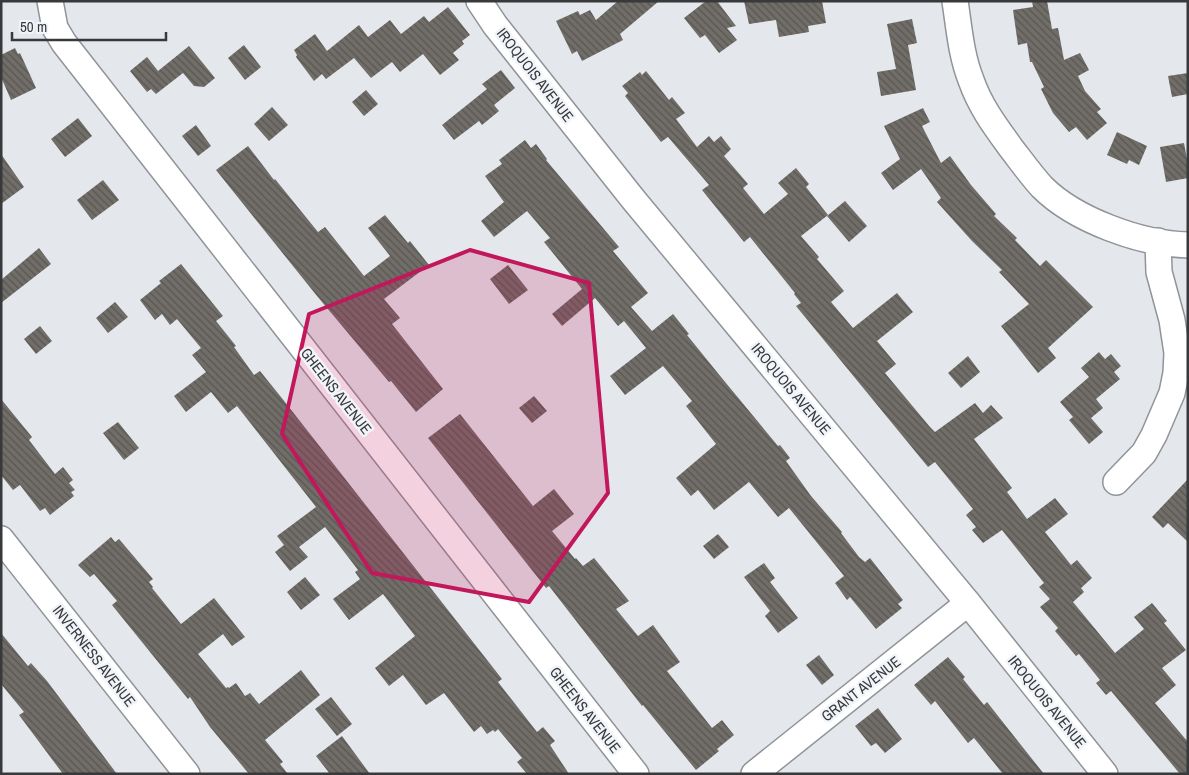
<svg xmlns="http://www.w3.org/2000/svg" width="1189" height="775" viewBox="0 0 1189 775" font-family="'Archivo Narrow',sans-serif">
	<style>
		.building { fill: url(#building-back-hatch) }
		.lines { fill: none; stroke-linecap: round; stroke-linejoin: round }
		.minor-casing { stroke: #909498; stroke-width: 28 }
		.minor { stroke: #fff; stroke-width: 25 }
		.marked { fill: #c2185b; fill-opacity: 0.2; stroke: #c2185b; stroke-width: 4; stroke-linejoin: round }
		.labels { text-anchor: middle; stroke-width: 5; stroke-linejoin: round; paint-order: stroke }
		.street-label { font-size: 15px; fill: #37393b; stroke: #f1f5fa }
	</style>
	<defs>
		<pattern id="building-back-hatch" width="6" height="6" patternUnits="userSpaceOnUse" patternTransform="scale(1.25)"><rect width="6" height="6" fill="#716d68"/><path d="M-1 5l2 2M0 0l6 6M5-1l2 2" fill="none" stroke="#595652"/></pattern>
	</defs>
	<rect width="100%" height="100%" fill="#e4e8ed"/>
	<!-- building -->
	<g class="building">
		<path d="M618,1H659L620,34L623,40L582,61L577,51L572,54L556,21L578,11L580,15L590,10L596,20Z"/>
		<path d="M706,1H717L736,26L727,28L737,40L719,53L705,35L700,38L684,18Z"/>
		<path d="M744,1H822L826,23L808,26L809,32L779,37L776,20L749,24Z"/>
		<path d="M1032,1H1047L1052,29L1058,28L1064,60L1080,53L1089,70L1078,76L1085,91L1101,109L1097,112L1107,123L1087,140L1076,127L1069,132L1053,113L1041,89L1044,87L1032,62H1030L1027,43L1018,45L1013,10L1033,7Z"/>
		<path d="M448,7L470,35L462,41L464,44L453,53L459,60L440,75L423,54L400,72L392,62L371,78L354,58L326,79L322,74L314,81L296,57L297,55L294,50L315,34L327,51L359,25L368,37L390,20L401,34L424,16L429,22Z"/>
		<path d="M912,19L917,43L908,45L916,90L881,96L877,72L896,69L887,24Z"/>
		<path d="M244,45L261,67L245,80L228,58Z"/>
		<path d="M189,46L215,78L204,87L194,86L183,73L156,94L151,89L147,92L130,71L147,57L158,71Z"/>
		<path d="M15,48L18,54L20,53L36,88L11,100L1,77V55Z"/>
		<path d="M501,70L515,88L494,105L499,111L482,125L479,121L454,140L442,125L487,89L482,84Z"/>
		<path d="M646,71L669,100L672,97L685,113L676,119L697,147L709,136L714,142L721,136L731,149L724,156L748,184L743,188L764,214L788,194L778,183L796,168L809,184L806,187L828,215L801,236L819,257L817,259L844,291L831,302L853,328L897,293L913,312L877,341L896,364L885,373L930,427L935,432L975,403L983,413L991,405L1003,418L974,439L1012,488L1007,492L1027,519L1055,498L1068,514L1045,532L1071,565L1077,560L1092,578L1081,588L1084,592L1073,602L1115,653L1144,629L1134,617L1152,603L1167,621L1164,623L1186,650L1162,668L1176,685L1155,703L1188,742V774H1180L1111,691L1106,695L1096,683L1100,680L1079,654L1076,656L1055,631L1058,628L1040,607L1050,599L1039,587L1044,583L1002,530L983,543L972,530L976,527L966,515L973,509L935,462L928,467L796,306L801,303L794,294L795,293L750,237L744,242L702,190L709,185L668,137L661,142L625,96L628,93L622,86L640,72L642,75Z"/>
		<path d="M1188,73V94L1172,97L1168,76Z"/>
		<path d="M366,90L378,104L364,116L352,102Z"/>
		<path d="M272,107L288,125L269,141L254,124Z"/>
		<path d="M923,108L930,122L922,126L941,163L950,156L971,185L996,214L994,216L1017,238L1015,240L1040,266L1046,260L1093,307L1048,348L1056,358L1038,373L1001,326L1029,304L999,272L1002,270L972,241L937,202L941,198L921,169L893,190L881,173L900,159L884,126Z"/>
		<path d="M78,118L92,136L65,157L51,139Z"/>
		<path d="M196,125L211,146L198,156L182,136Z"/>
		<path d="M1117,132L1147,146L1139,165L1129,160L1127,164L1107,155Z"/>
		<path d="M525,140L531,148L536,144L547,159L546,160L619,247L613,251L648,293L631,307L652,331L673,314L689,334L687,335L721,377L778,446L780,445L790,458L786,461L811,496L842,532L841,533L859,557L865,562L870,558L903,600L898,604L902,608L876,629L850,597L847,600L835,583L844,576L789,508L778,517L749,482L714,510L698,490L691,496L676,478L716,444L686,406L692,401L663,366L625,395L610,376L646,348L624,321L618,326L595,298L562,326L552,314L582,289L544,242L550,238L527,211L494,237L481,221L504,202L485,176L502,164L499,160Z"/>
		<path d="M1184,143L1188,165V178L1166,182L1160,147Z"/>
		<path d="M248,146L274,180L275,179L318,232L325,227L364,276L390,256L368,228L385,215L408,243L410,241L429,265L384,299L400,318L392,324L443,389L416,412L391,381L389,382L317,296L216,170Z"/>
		<path d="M1,154L24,187L1,204Z"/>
		<path d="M103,180L119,200L92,220L77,200Z"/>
		<path d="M845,201L867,226L849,242L827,216Z"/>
		<path d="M39,248L51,264L1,303V280Z"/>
		<path d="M181,264L223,316L216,321L236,346L234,347L254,375L260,371L285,402L502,679L498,682L537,732L543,727L555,741L550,745L569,774H527L517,762L522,758L498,729L495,732L493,730L487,734L481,726L474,732L444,693L426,705L403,675L389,686L375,668L415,636L383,594L349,620L333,599L360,579L355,572L358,570L325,527L299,547L308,557L290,571L275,552L284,545L277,536L316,507L237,406L228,413L211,392L186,412L174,396L206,372L192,355L201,348L177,319L170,325L162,314L155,320L140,300L161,283L159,281Z"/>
		<path d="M508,265L528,290L509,304L490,279Z"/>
		<path d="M115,302L128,317L108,333L96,318Z"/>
		<path d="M40,326L52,341L36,354L24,339Z"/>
		<path d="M1099,352L1105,359L1111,354L1121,366L1114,372L1120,379L1096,399L1103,408L1091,418L1103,432L1089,444L1069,420L1073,417L1060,402L1089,377L1081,368Z"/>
		<path d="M968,356L980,372L961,388L948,373Z"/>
		<path d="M534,396L547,411L532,423L519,408Z"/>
		<path d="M1,399L32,437L29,440L55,474L63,467L73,480L69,483L75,490L71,492L74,496L50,515L45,508L40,511L20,485L13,490L1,475Z"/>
		<path d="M460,414L533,506L554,489L574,514L552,531L575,559L576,558L583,566L594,558L629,601L616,609L638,636L653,625L680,662L667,671L712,728L722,720L734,735L717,749L719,751L696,770L643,705L642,706L549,586L546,588L428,438Z"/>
		<path d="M118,422L139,448L124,460L103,433Z"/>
		<path d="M1188,479V542L1168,523L1163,528L1152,517Z"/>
		<path d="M718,534L729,547L714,559L703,546Z"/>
		<path d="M111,537L115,542L119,539L153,579L149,582L153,587L152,588L181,624L214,598L245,637L232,646L223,634L198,654L226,688L228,687L229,688L236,683L245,696L250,693L259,704L301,670L320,695L265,740L283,762L280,764L288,774H249L210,727L190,697L188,699L112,605L117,601L94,574L90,577L78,565Z"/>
		<path d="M764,563L775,578L770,582L798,618L778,633L765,616L770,611L744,577Z"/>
		<path d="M305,577L320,595L301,610L287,592Z"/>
		<path d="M1,633L28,666L31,663L47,681L117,774H63L19,715L24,712L1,684Z"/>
		<path d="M819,655L834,675L822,685L806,665Z"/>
		<path d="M948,657L965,677L963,679L984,705L987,702L1044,774H1003L974,738L968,743L935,701L931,705L914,685Z"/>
		<path d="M331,697L352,724L337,736L315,709Z"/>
		<path d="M878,708L902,739L885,753L876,743L871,746L855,726Z"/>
		<path d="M342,736L370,774H330L316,756Z"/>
	</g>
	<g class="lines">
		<!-- minor casing -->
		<g class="minor-casing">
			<g id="minor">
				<path d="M50,1L55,28L64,43L636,774"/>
				<path d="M479,1L495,25L633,199L968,603L1105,774"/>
				<path d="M955,1C959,27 961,55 971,80C980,106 995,126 1011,148C1021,161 1031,175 1042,187C1075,220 1141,244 1188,245"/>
				<path d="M1116,482L1144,453L1154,435L1172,393L1176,373L1177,353L1172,320L1159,272L1158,241"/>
				<path d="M1,539L187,774"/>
				<path d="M754,774L968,603"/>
			</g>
		</g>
		<!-- minor -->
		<use href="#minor" class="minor"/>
	</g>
	<!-- marked area -->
	<path class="marked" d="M470,250L589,283L608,493L529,602L372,573L282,434L309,314Z"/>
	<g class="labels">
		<!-- street labels -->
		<g class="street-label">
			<text transform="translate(535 75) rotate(52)" y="5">IROQUOIS AVENUE</text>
			<text transform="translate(791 389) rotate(50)" y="5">IROQUOIS AVENUE</text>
			<text transform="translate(336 391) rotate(52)" y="5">GHEENS AVENUE</text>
			<text transform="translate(94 656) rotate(52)" y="5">INVERNESS AVENUE</text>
			<text transform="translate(861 689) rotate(-38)" y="5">GRANT AVENUE</text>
			<text transform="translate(1047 702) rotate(51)" y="5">IROQUOIS AVENUE</text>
			<text transform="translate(585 710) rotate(52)" y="5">GHEENS AVENUE</text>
		</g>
	</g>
	<!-- border -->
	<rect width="1189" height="775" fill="none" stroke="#37393b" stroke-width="5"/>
	<!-- scale -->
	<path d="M12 32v8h154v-8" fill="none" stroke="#37393b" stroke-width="2.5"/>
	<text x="20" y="32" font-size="15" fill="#37393b" stroke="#f1f5fa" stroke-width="4" paint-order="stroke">50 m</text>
</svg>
